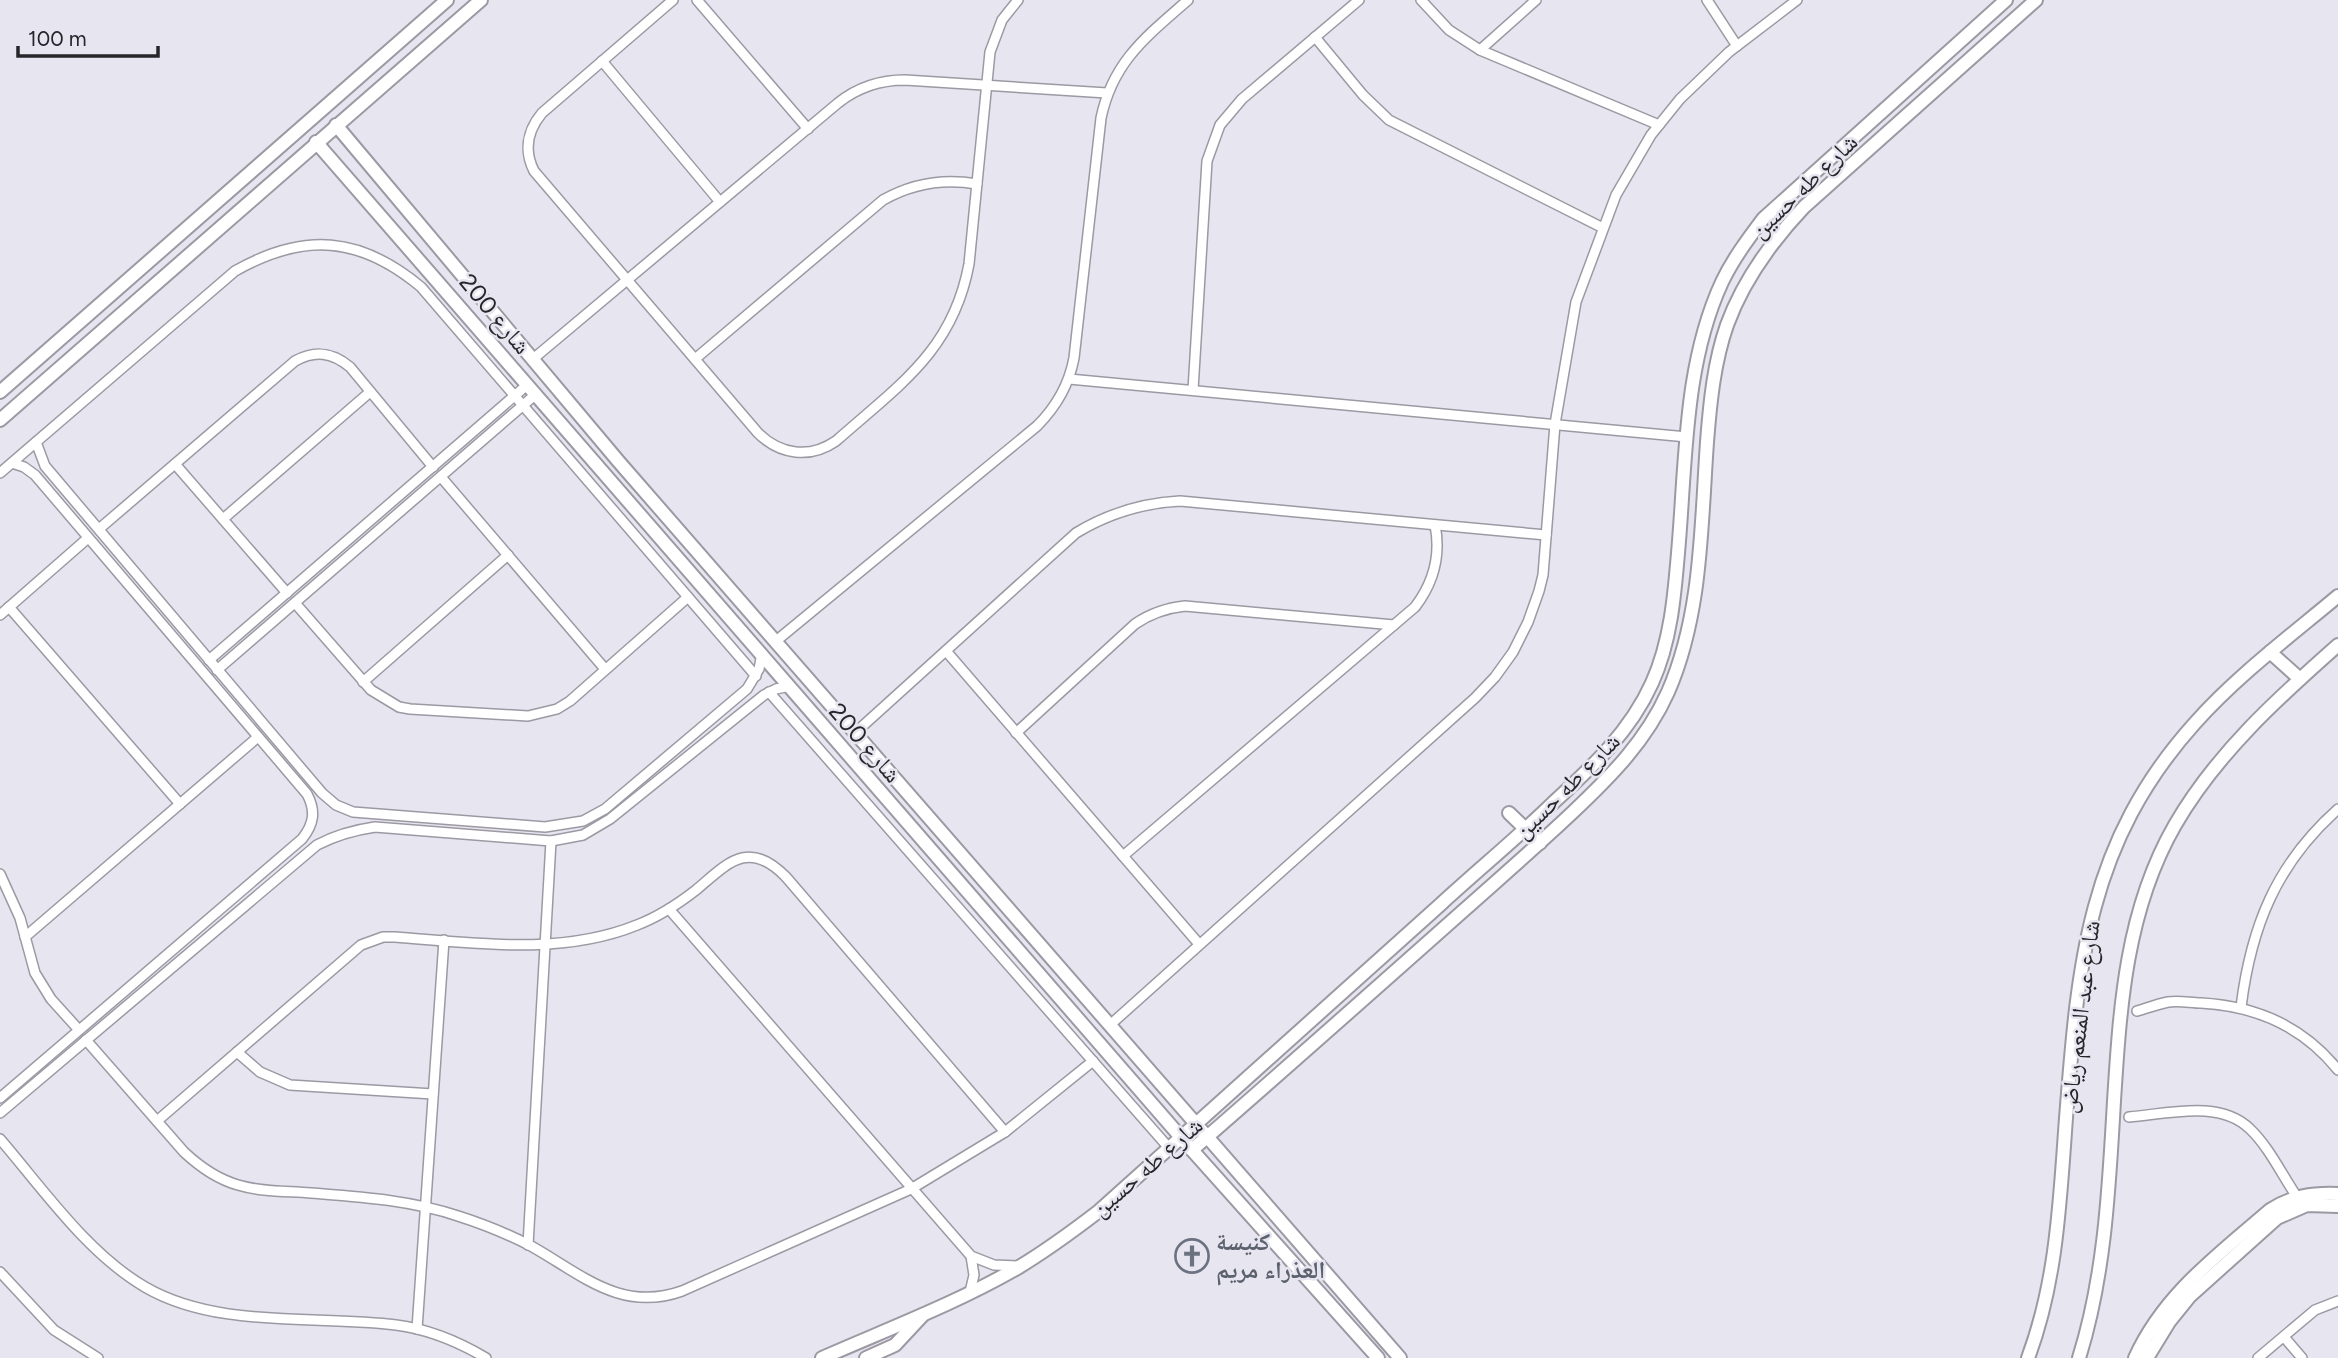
<svg xmlns="http://www.w3.org/2000/svg" width="2338" height="1358" viewBox="0 0 2338 1358" font-family="Figtree,'Noto Naskh Arabic',sans-serif">
	<style>
		.lines { fill: none; stroke-linecap: round; stroke-linejoin: round }
		.street-casing { stroke: #9c99a3; stroke-width: 12 }
		.secondary-casing { stroke: #9c99a3; stroke-width: 16 }
		.street { stroke: #fff; stroke-width: 9 }
		.secondary { stroke: #fff; stroke-width: 12 }
		.labels { text-anchor: middle; stroke-width: 5; stroke-linejoin: round; paint-order: stroke }
		.street-label { font-size: 24px; fill: #262529; stroke: #e7e5f0 }
		.worship-label { font-size: 24px; font-weight: bold; fill: #5b616d; stroke: #e7e5f0; text-anchor: start }
	</style>
	<rect width="100%" height="100%" fill="#e7e5f0"/>
	<g class="lines">
		<!-- street casing -->
		<g class="street-casing">
			<g id="street">
				<path d="M673,0L542,113C527,131 524,151 534,171L758,433C780,455 810,459 836,441C898,386 953,351 969,264L990,52L1002,20L1018,0"/>
				<path d="M697,0L808,129"/>
				<path d="M1421,0L1449,30L1480,50L1659,125"/>
				<path d="M1707,0L1737,46"/>
				<path d="M1315,37L1363,95L1389,120L1603,228"/>
				<path d="M1480,50L1536,0"/>
				<path d="M602,61L720,202"/>
				<path d="M533,359L838,103C858,87 880,80 905,80L1107,93"/>
				<path d="M695,359L883,200C913,183 943,178 977,184"/>
				<path d="M1069,379L1687,437"/>
				<path d="M1193,390L1207,161L1220,125L1242,99L1359,0"/>
				<path d="M36,442L45,466L322,793L336,805L353,812L545,827L583,821L605,809L747,689L759,669L762,653"/>
				<path d="M175,464L287,593"/>
				<path d="M0,473L235,271C304,232 360,236 421,287L756,676"/>
				<path d="M441,477L605,669"/>
				<path d="M223,519L370,392"/>
				<path d="M99,529L295,361C315,350 332,352 350,367L433,467"/>
				<path d="M295,603L371,690L399,707L410,709L528,716L557,709L570,701L688,597"/>
				<path d="M9,607L180,804"/>
				<path d="M0,615L88,538"/>
				<path d="M776,641L1037,426C1057,406 1069,385 1074,358L1101,118C1113,61 1147,36 1188,0"/>
				<path d="M946,651L1199,944"/>
				<path d="M209,660L527,385"/>
				<path d="M217,670L536,394"/>
				<path d="M363,682L508,555"/>
				<path d="M769,692L1169,1148"/>
				<path d="M856,732L1076,533C1109,513 1142,503 1180,501L1546,535"/>
				<path d="M1016,733L1135,624C1151,613 1166,608 1185,606L1394,625"/>
				<path d="M1123,856L1415,607C1434,582 1441,555 1435,525"/>
				<path d="M0,874L20,918L35,973L51,999L79,1030"/>
				<path d="M669,909L971,1256L994,1265L1018,1266"/>
				<path d="M25,937L258,737"/>
				<path d="M2241,1007C2251,927 2276,864 2338,809"/>
				<path d="M2137,1011C2147,1008 2158,1004 2168,1002C2179,1000 2191,1003 2201,1003C2256,1006 2303,1026 2338,1070"/>
				<path d="M1110,1025L1475,698L1495,677L1513,652L1528,622L1539,591L1543,575L1555,424L1576,302L1616,195L1651,135L1680,99L1729,52L1797,0"/>
				<path d="M86,1040L184,1152C200,1167 217,1179 238,1185C261,1192 287,1191 311,1193C361,1197 410,1200 458,1216C483,1224 508,1234 531,1246C581,1274 621,1313 682,1291L911,1189L1005,1132L1093,1061"/>
				<path d="M237,1052L260,1072L290,1085L433,1094"/>
				<path d="M0,1098L302,839C314,824 316,811 307,794L35,475L24,467L12,463"/>
				<path d="M0,1113L317,845C336,835 354,830 375,827L551,841L583,835L610,819L764,695L776,689L790,686"/>
				<path d="M2129,1117C2167,1114 2220,1099 2250,1129C2269,1147 2282,1175 2297,1197"/>
				<path d="M157,1121L361,945L383,937H395C474,943 561,956 637,925C658,917 678,904 696,890C727,864 748,838 786,877L1005,1132"/>
				<path d="M0,1139C43,1189 87,1253 145,1287C217,1329 315,1315 396,1325C428,1329 459,1342 486,1358"/>
				<path d="M528,1245L551,841"/>
				<path d="M0,1272L54,1330L98,1358"/>
				<path d="M970,1292L974,1275L971,1256"/>
				<path d="M417,1329L444,940"/>
				<path d="M2284,1337L2302,1358"/>
				<path d="M2258,1358L2315,1310L2338,1301"/>
			</g>
		</g>
		<!-- secondary casing -->
		<g class="secondary-casing">
			<g id="secondary">
				<path d="M336,125L619,462L1400,1358"/>
				<path d="M316,142L1192,1150L1378,1358"/>
				<path d="M0,392L447,0"/>
				<path d="M0,420L481,0"/>
				<path d="M2270,652L2300,679"/>
				<path d="M1509,813L1540,843"/>
				<path d="M1192,1150C1283,1071 1373,991 1463,911C1500,878 1537,846 1573,812C1611,776 1646,741 1668,692C1702,614 1701,526 1707,442C1710,403 1714,362 1727,325C1743,281 1772,241 1804,207L2036,0"/>
				<path d="M822,1358C888,1329 957,1303 1019,1267C1047,1250 1073,1231 1099,1211C1213,1109 1327,1006 1441,904C1478,870 1517,838 1553,803C1592,767 1630,732 1652,683C1672,639 1675,589 1679,541C1686,455 1685,362 1722,282C1733,259 1748,239 1763,219L2006,0"/>
				<path d="M866,1358L895,1345L923,1315"/>
				<path d="M2028,1358C2057,1281 2060,1199 2066,1118C2078,965 2087,843 2195,723C2237,676 2289,637 2338,596"/>
				<path d="M2079,1358C2105,1275 2109,1187 2114,1101C2120,1006 2126,910 2175,825C2216,754 2278,698 2338,645"/>
				<path d="M2135,1358C2164,1294 2218,1255 2270,1210C2292,1196 2312,1193 2338,1194"/>
				<path d="M2147,1358L2169,1322L2190,1296L2277,1218L2307,1205L2338,1206"/>
			</g>
		</g>
		<!-- street -->
		<use href="#street" class="street"/>
		<!-- secondary -->
		<use href="#secondary" class="secondary"/>
	</g>
	<!-- icons -->
	<defs>
		<g id="church-ring" transform="scale(1.75)"><circle r="9.5" fill="#e7e5f0" stroke="#6b7280" stroke-width="1.5"/><path d="M-1.2-6h2.4v3.5h3.3v2.4h-3.3V6h-2.4V-.1h-3.3v-2.4h3.3Z" fill="#6b7280"/></g>
	</defs>
	<g fill-rule="evenodd">
		<use href="#church-ring" x="1192" y="1256"/>
	</g>
	<g class="labels">
		<!-- street labels -->
		<g class="street-label">
			<text transform="translate(1804 186) rotate(-44)" y="8">شارع طه حسين</text>
			<text transform="translate(495 314) rotate(50)" y="8">شارع 200</text>
			<text transform="translate(865 743) rotate(49)" y="8">شارع 200</text>
			<text transform="translate(1567 786) rotate(-45)" y="8">شارع طه حسين</text>
			<text transform="translate(2080 1017) rotate(-83)" y="8">شارع عبد المنعم رياض</text>
			<text transform="translate(1147 1167) rotate(-41)" y="8">شارع طه حسين</text>
		</g>
		<!-- worship labels -->
		<g class="worship-label">
			<text x="1216" y="1250">كنيسة<tspan x="1216" dy="28">العذراء مريم</tspan></text>
		</g>
	</g>
	<!-- scale -->
	<path d="M18 46v10h140v-10" fill="none" stroke="#262529" stroke-width="3.5"/>
	<text x="28" y="46" font-size="21" fill="#262529" stroke="#e7e5f0" stroke-width="5" paint-order="stroke">100 m</text>
</svg>
